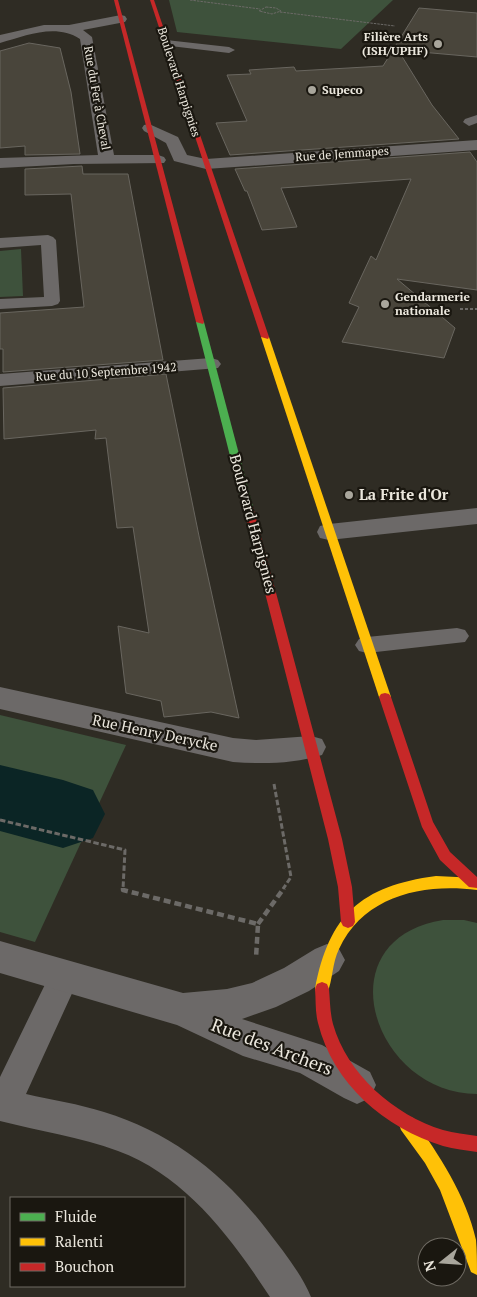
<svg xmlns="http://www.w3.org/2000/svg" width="477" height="1297" viewBox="0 0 477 1297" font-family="'PT Serif',serif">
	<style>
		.green { fill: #3e523c }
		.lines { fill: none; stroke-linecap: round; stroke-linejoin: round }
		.river { fill: #0b2525; fill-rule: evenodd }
		.building { fill: #49453b; stroke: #69665f }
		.path-far3 { stroke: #6c6a67; stroke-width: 1; stroke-dasharray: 2.5 1; stroke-linecap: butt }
		.path-far2 { stroke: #6c6a67; stroke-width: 2; stroke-dasharray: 3 2; stroke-linecap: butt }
		.path-far1 { stroke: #6c6a67; stroke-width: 3; stroke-dasharray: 5.5 2.5; stroke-linecap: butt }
		.path { stroke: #6c6a67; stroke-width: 4.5; stroke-dasharray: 7 4; stroke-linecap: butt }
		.lane { fill: #6c6968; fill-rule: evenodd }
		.street { fill: #6c6968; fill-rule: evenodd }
		.fast { fill: #4caf50; fill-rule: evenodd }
		.slow { fill: #ffc107; fill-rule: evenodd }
		.jam { fill: #c62828; fill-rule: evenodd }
		.poi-dot { fill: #a9a69c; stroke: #1a1710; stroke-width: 2 }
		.labels { text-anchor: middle; stroke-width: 4.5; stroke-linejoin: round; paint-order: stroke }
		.far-poi-label { font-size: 12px; font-weight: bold; fill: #ebe7dd; stroke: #1a1710; text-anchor: start }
		.far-street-label { font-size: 12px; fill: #ebe7dd; stroke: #1a1710 }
		.poi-label { font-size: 15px; font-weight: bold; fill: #ebe7dd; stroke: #1a1710; text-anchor: start }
		.street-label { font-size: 15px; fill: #ebe7dd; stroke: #1a1710 }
		.near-street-label { font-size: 18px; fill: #ebe7dd; stroke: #1a1710 }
	</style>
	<rect width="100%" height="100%" fill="#2f2c24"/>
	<!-- green -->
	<g class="green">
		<path d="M169,0H393L341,49L177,32Z"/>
		<path d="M21,249L23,296L0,297V251Z"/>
		<path d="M0,715L126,745L35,942L0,932Z"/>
		<path d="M443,920H464L477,923V1094C374,1094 322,940 443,920Z"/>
	</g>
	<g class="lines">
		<!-- river -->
		<path class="river" d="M0,765L63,780L93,790L105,814L93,838L63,848L0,831Z"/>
	</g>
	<!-- building -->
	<g class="building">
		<path d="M419,8L477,13V57L398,50L432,105L459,139L230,155L216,123L247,121L227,75L251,74L249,70L294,67L296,71L383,66Z"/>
		<path d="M29,43L60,48L71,92L80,154L25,155V146L0,148V51Z"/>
		<path d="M470,152L477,162V290L397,279L455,328L444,358L342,342L359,307L349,303L371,256L376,260L411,179L281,188L297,227L262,230L247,191H245L235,169Z"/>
		<path d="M82,166L83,174H128L163,360L3,372V349H0V313L84,307L71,194L25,195V169Z"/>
		<path d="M166,374L199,536L239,718L211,712L164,717L161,701L126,693L118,626L149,633L133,527L117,528L106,438L95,439L96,430L4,439L3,388Z"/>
	</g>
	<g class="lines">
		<!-- path-far3 -->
		<g class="path-far3">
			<path d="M190,0L260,9"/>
			<path d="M266,7L276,8L281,11L272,14L259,11Z"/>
			<path d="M280,12L395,26"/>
		</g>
		<!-- path-far2 -->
		<path class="path-far2" d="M460,309H477"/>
		<!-- path-far1 -->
		<g class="path-far1">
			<path d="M274,784L291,877L283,889"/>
			<path d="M0,820L125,850L123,889"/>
		</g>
		<!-- path -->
		<g class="path">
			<path d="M123,888V890L258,924L256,958"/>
			<path d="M258,924L284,888"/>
		</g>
		<!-- lane -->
		<g class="lane">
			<path d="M166,40L229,47L235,50L229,53L162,45L160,43Z"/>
			<path d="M477,115V123L469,126L463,122L465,119Z"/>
			<path d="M48,235L53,237L56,240L60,301L58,304L52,306L0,309V299L44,297L41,245L0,248V238Z"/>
			<path d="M457,628L465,630L469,636L465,642L367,653L359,651L355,645L359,639L367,637Z"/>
			<path d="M65,962L76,966L80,976L26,1094C52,1100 79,1104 104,1112C172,1133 224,1174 267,1230C283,1251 301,1273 311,1297H270C232,1239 186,1176 118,1151C80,1137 39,1131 0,1121V1077L54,966Z"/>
		</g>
		<!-- street -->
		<g class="street">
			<path d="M121,15L125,16L127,19L125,22L83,30L92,37L114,155H158L164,157L166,160L164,163L74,164L0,168V158L98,155L80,39C55,23 26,36 0,43V35L44,25H69Z"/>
			<path d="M149,124L178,137L187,155L206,159L477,140V150L206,169L174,161L166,143L144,131L142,128L144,125Z"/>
			<path d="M211,358L218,360L221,364L218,368L0,386V374Z"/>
			<path d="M477,508V524L329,540L320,538L317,532L320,526L329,524Z"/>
			<path d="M0,687L233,738L256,740L311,736L322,739L326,747L322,755C294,764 261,764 233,762L0,709Z"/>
			<path d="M0,941L183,993L227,989L252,983L284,968L315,949L327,944L339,949L345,960L339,971L309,991L276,1007L242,1019L322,1045L370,1072L376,1085L370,1098L357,1104L344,1098L300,1073L243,1056L177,1025L0,973Z"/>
		</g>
		<!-- fast -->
		<path class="fast" d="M197,320L204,322L253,507L251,509H245L243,507L196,322Z"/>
		<!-- slow -->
		<g class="slow">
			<path d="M262,335L269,337L391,697L389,700H381L379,697L261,337Z"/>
			<path d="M436,876L477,878V890C424,883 364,895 339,949C332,963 333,980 327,994L322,996L317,994L315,989C329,915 361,886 436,876Z"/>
			<path d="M407,1116L413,1118C439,1155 466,1195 476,1240C477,1251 477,1264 477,1275L471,1272L440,1190L425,1163L401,1130L399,1124L401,1118Z"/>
		</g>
		<!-- jam -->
		<g class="jam">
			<path d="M114,0H118L204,322L203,324L196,322Z"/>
			<path d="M150,0H154L269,337L268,339L261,337Z"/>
			<path d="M248,504L253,507L342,839L352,887L355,922L353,926L348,928L343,926L341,922L338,887L328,839L243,507Z"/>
			<path d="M385,693L389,694L391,697L433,822L450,852L477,877V888L469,887L440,860L422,827L379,697L381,694Z"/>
			<path d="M322,982L327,984L329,989C330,1000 330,1013 333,1024C347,1074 394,1115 443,1130C454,1133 466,1134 477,1136V1152C466,1150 454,1149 443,1146C385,1128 333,1084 318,1023C315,1012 316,1000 315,989L317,984Z"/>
		</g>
	</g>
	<!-- markers -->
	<g class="poi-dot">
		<circle cx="438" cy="44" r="5"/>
		<circle cx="312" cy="90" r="5"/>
		<circle cx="385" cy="304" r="5"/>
		<circle cx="349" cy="495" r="5"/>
	</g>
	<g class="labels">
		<!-- far-poi labels -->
		<g class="far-poi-label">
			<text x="428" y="41" text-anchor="end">Filière Arts<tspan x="428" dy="14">(ISH/UPHF)</tspan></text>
			<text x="322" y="94">Supeco</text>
			<text x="395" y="301">Gendarmerie<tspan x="395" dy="14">nationale</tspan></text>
		</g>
		<!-- far-street labels -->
		<g class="far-street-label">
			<text transform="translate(179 82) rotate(72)" y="4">Boulevard Harpignies</text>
			<text transform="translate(97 98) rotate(80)" y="4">Rue du Fer à Cheval</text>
			<text transform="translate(342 154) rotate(-4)" y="4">Rue de Jemmapes</text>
			<text transform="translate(106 372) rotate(-4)" y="4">Rue du 10 Septembre 1942</text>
		</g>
		<!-- poi labels -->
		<g class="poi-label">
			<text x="359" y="500">La Frite d'Or</text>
		</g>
		<!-- street labels -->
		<g class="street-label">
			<text transform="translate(253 524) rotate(75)" y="5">Boulevard Harpignies</text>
			<text transform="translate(155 733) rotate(12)" y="5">Rue Henry Derycke</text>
		</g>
		<!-- near-street labels -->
		<g class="near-street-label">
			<text transform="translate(272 1047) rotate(21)" y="6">Rue des Archers</text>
		</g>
	</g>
	<!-- legend -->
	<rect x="10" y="1197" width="175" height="90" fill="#1a1710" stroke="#6e6a62"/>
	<rect x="20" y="1213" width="25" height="8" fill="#4caf50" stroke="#6e6a62"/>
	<text x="55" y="1222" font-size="15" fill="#ebe7dd">Fluide</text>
	<rect x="20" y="1238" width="25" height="8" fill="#ffc107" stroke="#6e6a62"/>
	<text x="55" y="1247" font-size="15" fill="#ebe7dd">Ralenti</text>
	<rect x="20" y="1263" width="25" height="8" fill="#c62828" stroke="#6e6a62"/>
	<text x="55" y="1272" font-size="15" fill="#ebe7dd">Bouchon</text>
	<!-- north arrow -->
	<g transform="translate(442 1262) rotate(253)"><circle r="24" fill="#1a1710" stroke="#6e6a62"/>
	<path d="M0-4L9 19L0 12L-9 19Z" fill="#a9a69c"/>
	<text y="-8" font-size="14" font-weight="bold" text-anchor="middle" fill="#ebe7dd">N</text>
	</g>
</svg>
